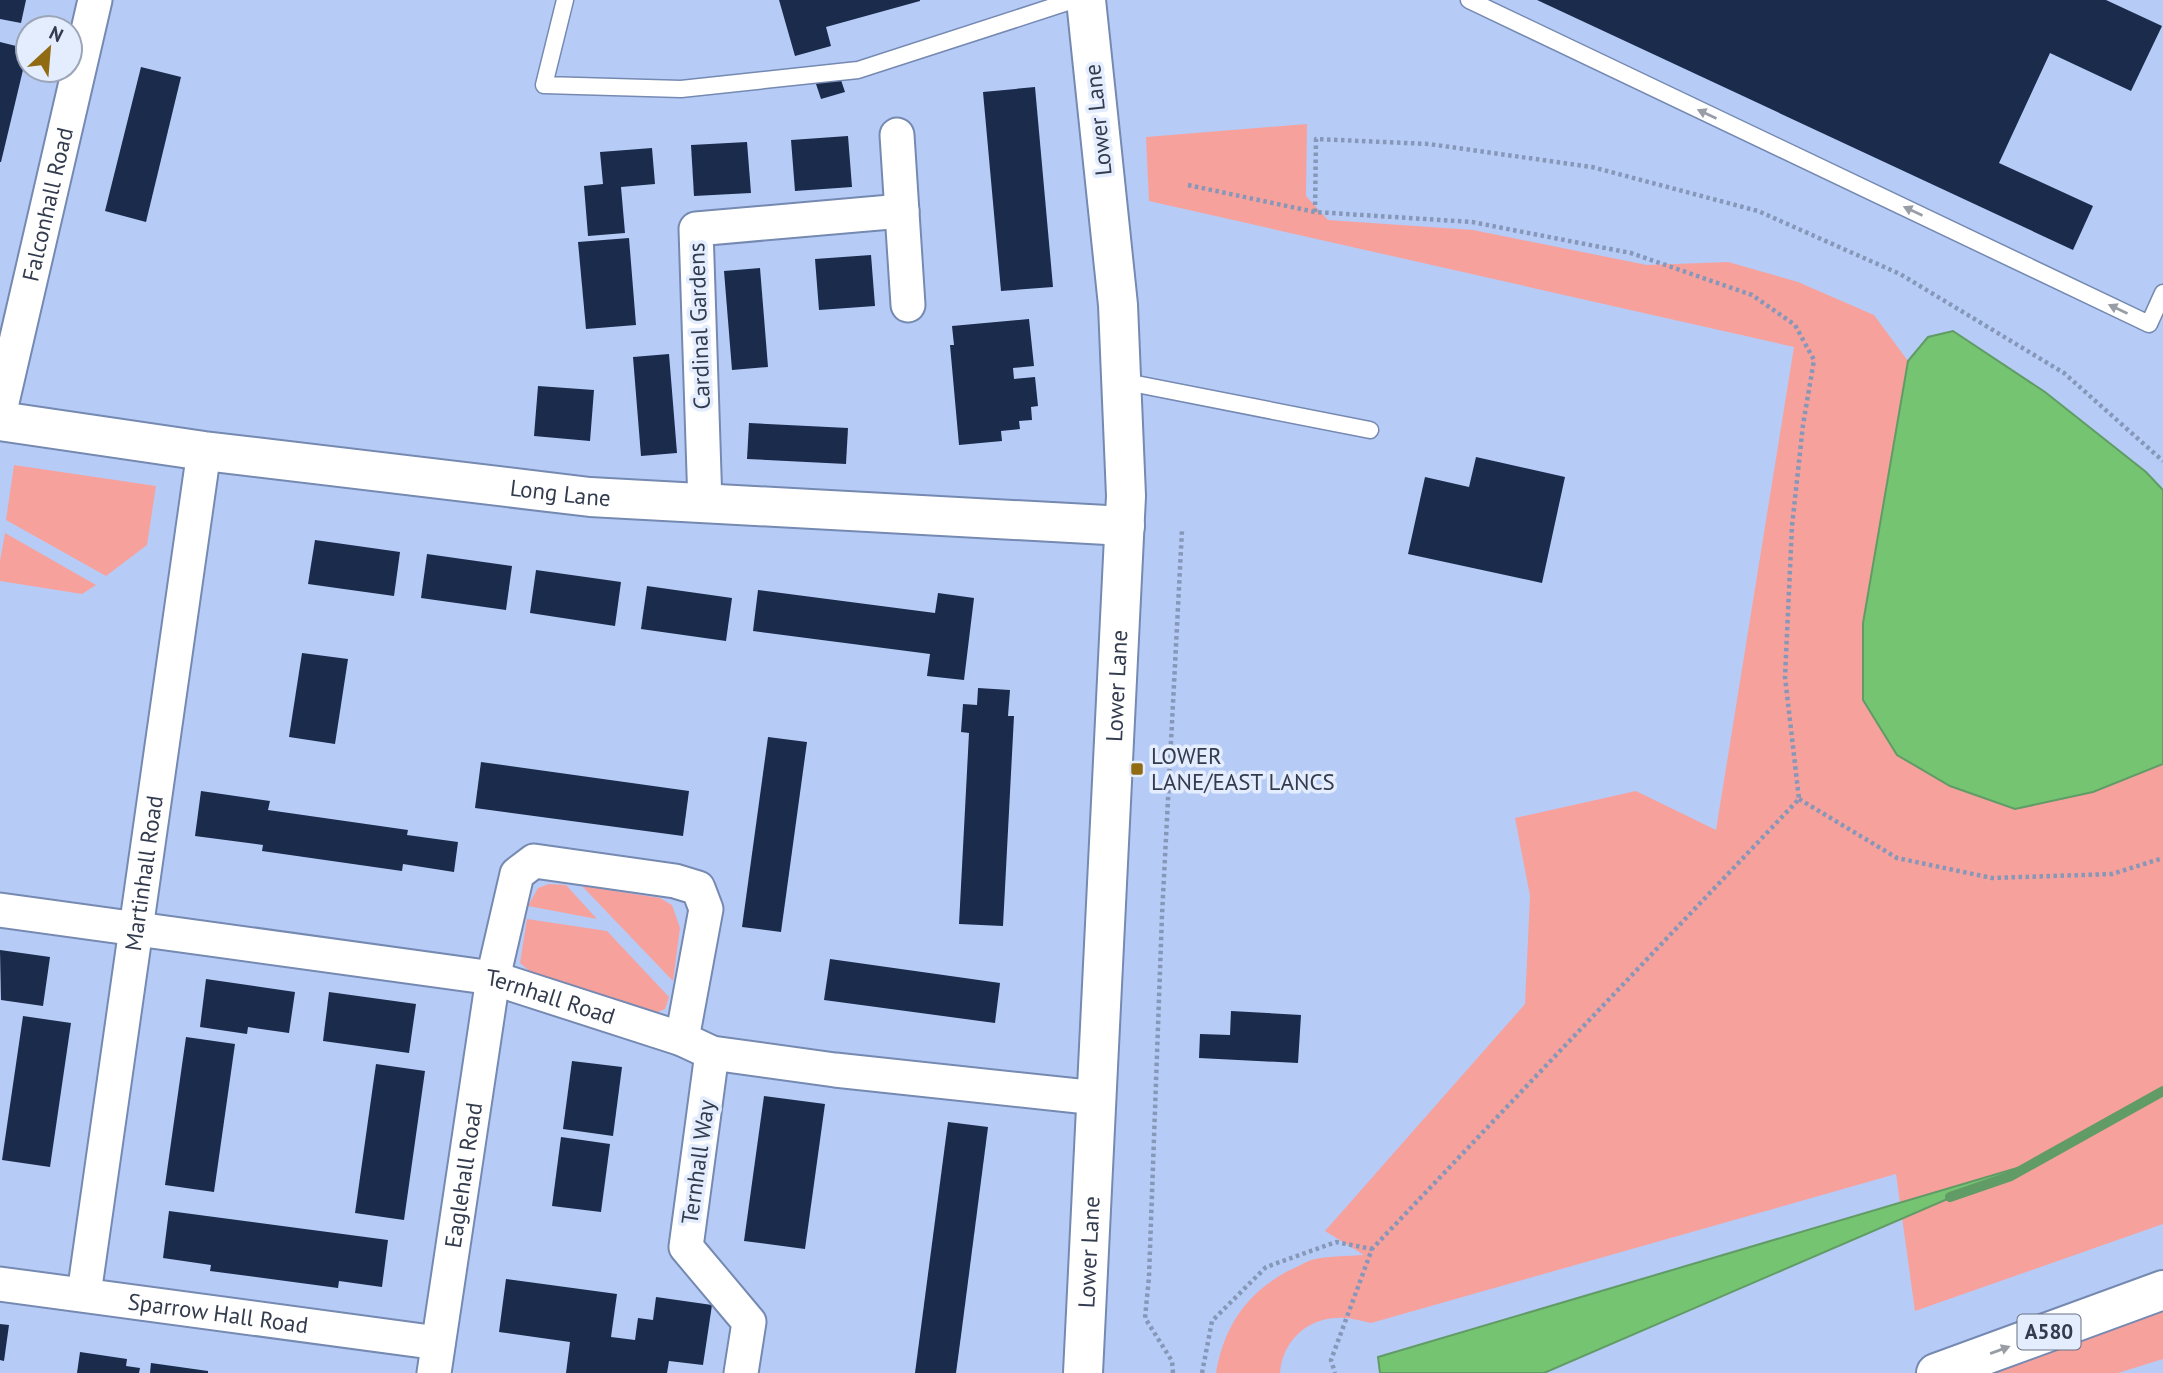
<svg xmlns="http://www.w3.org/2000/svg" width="2163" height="1373" viewBox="0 0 2163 1373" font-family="'PT Sans',sans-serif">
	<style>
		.green { fill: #f7a19d }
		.water { fill: #75c471; stroke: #619b66; stroke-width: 2 }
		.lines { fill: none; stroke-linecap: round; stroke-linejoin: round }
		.stream { stroke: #619b66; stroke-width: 10 }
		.building { fill: #1a2b4c }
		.lane-casing { stroke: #7589b1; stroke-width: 19 }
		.street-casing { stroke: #7589b1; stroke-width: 37 }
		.secondary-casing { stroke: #7589b1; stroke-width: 42 }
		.highway-casing { stroke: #7589b1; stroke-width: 42 }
		.path { stroke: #8697b8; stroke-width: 4.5; stroke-dasharray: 3.5 3.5; stroke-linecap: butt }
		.lane { stroke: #fff; stroke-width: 16 }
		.street { stroke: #fff; stroke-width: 33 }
		.secondary { stroke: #fff; stroke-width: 38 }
		.highway { stroke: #fff; stroke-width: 38 }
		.oneway { fill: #999ea6 }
		.poi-dot { fill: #916b12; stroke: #e3edfe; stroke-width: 2.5 }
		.labels { text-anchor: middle; stroke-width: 7; stroke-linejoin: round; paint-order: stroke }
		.shield { fill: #e3edfe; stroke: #687183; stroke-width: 2 }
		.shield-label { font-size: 21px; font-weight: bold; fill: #333c4e }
		.street-label { font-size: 23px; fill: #333c4e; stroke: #e3edfe }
		.poi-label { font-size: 23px; fill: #333c4e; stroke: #e3edfe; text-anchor: start }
	</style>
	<rect width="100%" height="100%" fill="#b6ccf7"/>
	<!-- green -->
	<g class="green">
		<path d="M1307,124L1306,196L1328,220L1473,230L1647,265L1728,262L1798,282L1874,315L1908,361L1863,623V700L1897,755L1950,786L2093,792L2163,764V1224L1915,1311L1896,1174L1371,1323C1361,1321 1349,1317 1338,1318C1307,1318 1282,1342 1280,1373H1216C1224,1326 1247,1292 1290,1270C1298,1267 1306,1261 1315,1259C1330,1256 1348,1256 1364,1255L1325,1231L1525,1004L1530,896L1515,818L1636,791L1716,830L1794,347L1149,201L1146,137Z"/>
		<path d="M14,465L156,486L147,545L106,576L6,520Z"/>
		<path d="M5,533L96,585L82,594L0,581V561Z"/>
		<path d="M549,884L566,885L597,919L528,906L538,888Z"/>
		<path d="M582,886L660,898L672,905L680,928L673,981Z"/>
		<path d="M527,919L607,931L669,997L665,1009L653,1014L634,1010L532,973L520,963Z"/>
		<path d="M2163,1311V1359L2118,1373H1977L2090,1333Z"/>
	</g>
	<!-- water -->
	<g class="water">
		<path d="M1953,331L2045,392L2146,472L2163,490V764L2093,792L2015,809L1950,786L1897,755L1863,700V623L1908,361L1928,337Z"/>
		<path d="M2024,1166L1544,1373H1380L1378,1357Z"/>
	</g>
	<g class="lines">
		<!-- stream -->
		<path class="stream" d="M1950,1197L2011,1176L2163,1091"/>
	</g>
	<!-- building -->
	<g class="building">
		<path d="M0,0H26L21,23L0,19Z"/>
		<path d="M779,0H920V1L826,27L831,46L795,56Z"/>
		<path d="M1537,0H2106L2162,26L2131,91L2050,53L1999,163L2093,206L2073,250Z"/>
		<path d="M0,42L28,49L1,162H0Z"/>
		<path d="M141,67L181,77L146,222L105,211Z"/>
		<path d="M839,74L845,92L821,99L815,81Z"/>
		<path d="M1035,87L1053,287L1001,291L983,92Z"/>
		<path d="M848,136L852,187L795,191L791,140Z"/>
		<path d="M747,142L751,193L694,196L691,145Z"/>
		<path d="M652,148L655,184L621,187L625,233L588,236L584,186L603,184L600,152Z"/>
		<path d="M629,238L636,325L586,329L578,242Z"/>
		<path d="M871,255L875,306L819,310L815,259Z"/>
		<path d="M760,268L768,367L732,370L724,271Z"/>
		<path d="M1029,319L1034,366L1013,368L1014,379L1035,377L1038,406L1031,407L1032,420L1019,421L1020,429L1001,431L1002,441L959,445L950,345H954L952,326Z"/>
		<path d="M669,354L677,453L641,456L633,357Z"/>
		<path d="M538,386L594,390L590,441L534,436Z"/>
		<path d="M749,423L848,428L846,464L747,459Z"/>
		<path d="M1476,457L1565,477L1542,583L1408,554L1425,477L1469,487Z"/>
		<path d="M315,540L400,552L394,596L308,584Z"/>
		<path d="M427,554L512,566L506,610L421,598Z"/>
		<path d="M536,570L621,582L615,626L530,613Z"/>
		<path d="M647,586L732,598L726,641L641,629Z"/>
		<path d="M758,590L935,613L938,593L974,598L964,680L927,676L930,654L753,631Z"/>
		<path d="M302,653L348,659L335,744L289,737Z"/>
		<path d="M978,688L1010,690L1008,716H1014L1003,926L959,924L969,733L961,732L963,704L977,705Z"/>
		<path d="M768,737L807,742L781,932L742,927Z"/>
		<path d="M481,762L689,791L683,836L475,808Z"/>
		<path d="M201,791L270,801L268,810L408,830L407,835L458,842L454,872L403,864L402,871L262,851L263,845L195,836Z"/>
		<path d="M0,950L50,957L43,1006L1,1000Z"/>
		<path d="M830,959L1000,983L995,1023L824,1000Z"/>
		<path d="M206,979L295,992L289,1033L248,1027L247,1034L200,1027Z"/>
		<path d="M329,992L416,1004L409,1053L323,1041Z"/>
		<path d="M1231,1011L1301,1015L1298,1063L1199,1058L1200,1034L1230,1035Z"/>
		<path d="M23,1016L71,1023L50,1167L2,1160Z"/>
		<path d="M186,1037L235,1044L214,1192L165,1185Z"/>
		<path d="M572,1061L622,1067L613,1136L563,1129Z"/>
		<path d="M376,1064L425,1071L404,1220L355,1213Z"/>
		<path d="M764,1096L825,1104L805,1249L744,1241Z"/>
		<path d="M948,1122L988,1127L962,1328L956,1373H915Z"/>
		<path d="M561,1137L610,1144L601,1212L552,1206Z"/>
		<path d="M169,1211L388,1240L382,1287L339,1281L338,1288L210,1271L211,1265L163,1258Z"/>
		<path d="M506,1279L617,1294L611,1337L635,1340L638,1318L653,1320L656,1297L712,1305L703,1365L669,1361L667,1373H566L570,1342L499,1332Z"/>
		<path d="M0,1324L9,1325L4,1361L0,1360Z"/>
		<path d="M80,1352L127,1359L126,1366L140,1368L139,1373H77Z"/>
		<path d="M151,1363L208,1371V1373H150Z"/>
	</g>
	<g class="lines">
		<!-- lane casing -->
		<g class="lane-casing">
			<g id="lane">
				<path d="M565,0L544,85L681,89L858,70L1074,0"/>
				<path d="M1469,0L2149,324L2163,293"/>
				<path d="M1121,381L1370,430"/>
			</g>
		</g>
		<!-- street casing -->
		<g class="street-casing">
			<g id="street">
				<path d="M897,135L908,305"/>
				<path id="s1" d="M0,411L95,0"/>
				<path d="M705,504L696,229L902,211"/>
				<path id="s2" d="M0,910L493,978L682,1039L712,1053L835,1070L1097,1098"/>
				<path d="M712,1053L686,1247L749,1322L741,1373"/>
				<path id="s3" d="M0,1284L438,1343"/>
				<path id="s4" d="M84,1294L204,451"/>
				<path id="s5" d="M434,1373L493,978L517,874L534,861L675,881L698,888L706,909L682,1039"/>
			</g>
		</g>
		<!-- secondary casing -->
		<g class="secondary-casing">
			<g id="secondary">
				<path id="s6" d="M0,421L204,451L590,497L1125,526"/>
				<path id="s7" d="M1083,1373L1126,496L1118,305L1086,0"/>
			</g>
		</g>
		<!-- highway casing -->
		<g class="highway-casing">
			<path id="highway" d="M1936,1373L2163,1290"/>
		</g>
		<!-- path -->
		<g class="path">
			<path d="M1188,185L1315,212L1472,222L1631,253L1752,295L1795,325L1814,360L1803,425L1792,526L1785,677L1799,799L1372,1249L1331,1360L1335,1373"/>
			<path d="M1315,212L1316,139L1429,144L1592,167L1758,211L1900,274L2064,373L2163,461"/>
			<path d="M1799,799L1897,858L1992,878L2112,874L2163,858"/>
			<path d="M1173,1373L1172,1361L1145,1318L1149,1277L1162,915L1182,530"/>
			<path d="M1202,1373L1212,1321L1266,1267L1336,1242L1372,1249"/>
		</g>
		<!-- lane -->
		<use href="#lane" class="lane"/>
		<!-- street -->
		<use href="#street" class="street"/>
		<!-- secondary -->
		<use href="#secondary" class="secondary"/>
		<!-- highway -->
		<use href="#highway" class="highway"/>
	</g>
	<!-- one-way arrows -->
	<defs><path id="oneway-solid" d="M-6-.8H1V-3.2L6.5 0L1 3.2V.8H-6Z" transform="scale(1.75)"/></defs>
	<g class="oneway">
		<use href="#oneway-solid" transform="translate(1707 114) rotate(-155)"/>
		<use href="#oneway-solid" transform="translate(1913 211) rotate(-155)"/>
		<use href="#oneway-solid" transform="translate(2118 309) rotate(-155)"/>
		<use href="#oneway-solid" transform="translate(2000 1350) rotate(-20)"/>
	</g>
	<!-- markers -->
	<rect class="poi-dot" x="1130" y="762" width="14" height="14" rx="3.5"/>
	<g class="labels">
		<!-- shield labels -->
		<rect class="shield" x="2017.5" y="1314.5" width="63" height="35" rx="5"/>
		<g class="shield-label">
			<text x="2049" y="1339">A580</text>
		</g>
		<!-- street labels -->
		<g class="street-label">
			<text transform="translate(1098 120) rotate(-96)" y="8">Lower Lane</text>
			<text dy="8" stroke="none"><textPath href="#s1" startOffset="212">Falconhall Road</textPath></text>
			<text transform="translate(699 326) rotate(-92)" y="8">Cardinal Gardens</text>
			<text dy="8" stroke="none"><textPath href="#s6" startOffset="565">Long Lane</textPath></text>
			<text dy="8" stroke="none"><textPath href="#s7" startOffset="688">Lower Lane</textPath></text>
			<text dy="8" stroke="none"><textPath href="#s4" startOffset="425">Martinhall Road</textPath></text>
			<text dy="8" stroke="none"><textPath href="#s2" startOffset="558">Ternhall Road</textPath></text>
			<text transform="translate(698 1162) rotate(-82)" y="8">Ternhall Way</text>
			<text dy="8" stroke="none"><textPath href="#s5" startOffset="200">Eaglehall Road</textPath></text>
			<text dy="8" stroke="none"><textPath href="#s7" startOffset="121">Lower Lane</textPath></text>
			<text dy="8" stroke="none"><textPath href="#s3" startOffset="220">Sparrow Hall Road</textPath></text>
		</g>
		<!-- poi labels -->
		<g class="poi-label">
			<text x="1151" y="764">LOWER<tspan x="1151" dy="26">LANE/EAST LANCS</tspan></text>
		</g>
	</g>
	<!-- north arrow -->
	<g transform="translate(49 49) rotate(26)"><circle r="33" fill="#e3edfe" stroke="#9da6b8" stroke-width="2"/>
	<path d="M0-5L12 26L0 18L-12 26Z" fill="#916b12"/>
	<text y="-10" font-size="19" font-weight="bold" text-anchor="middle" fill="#333c4e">N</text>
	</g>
</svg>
